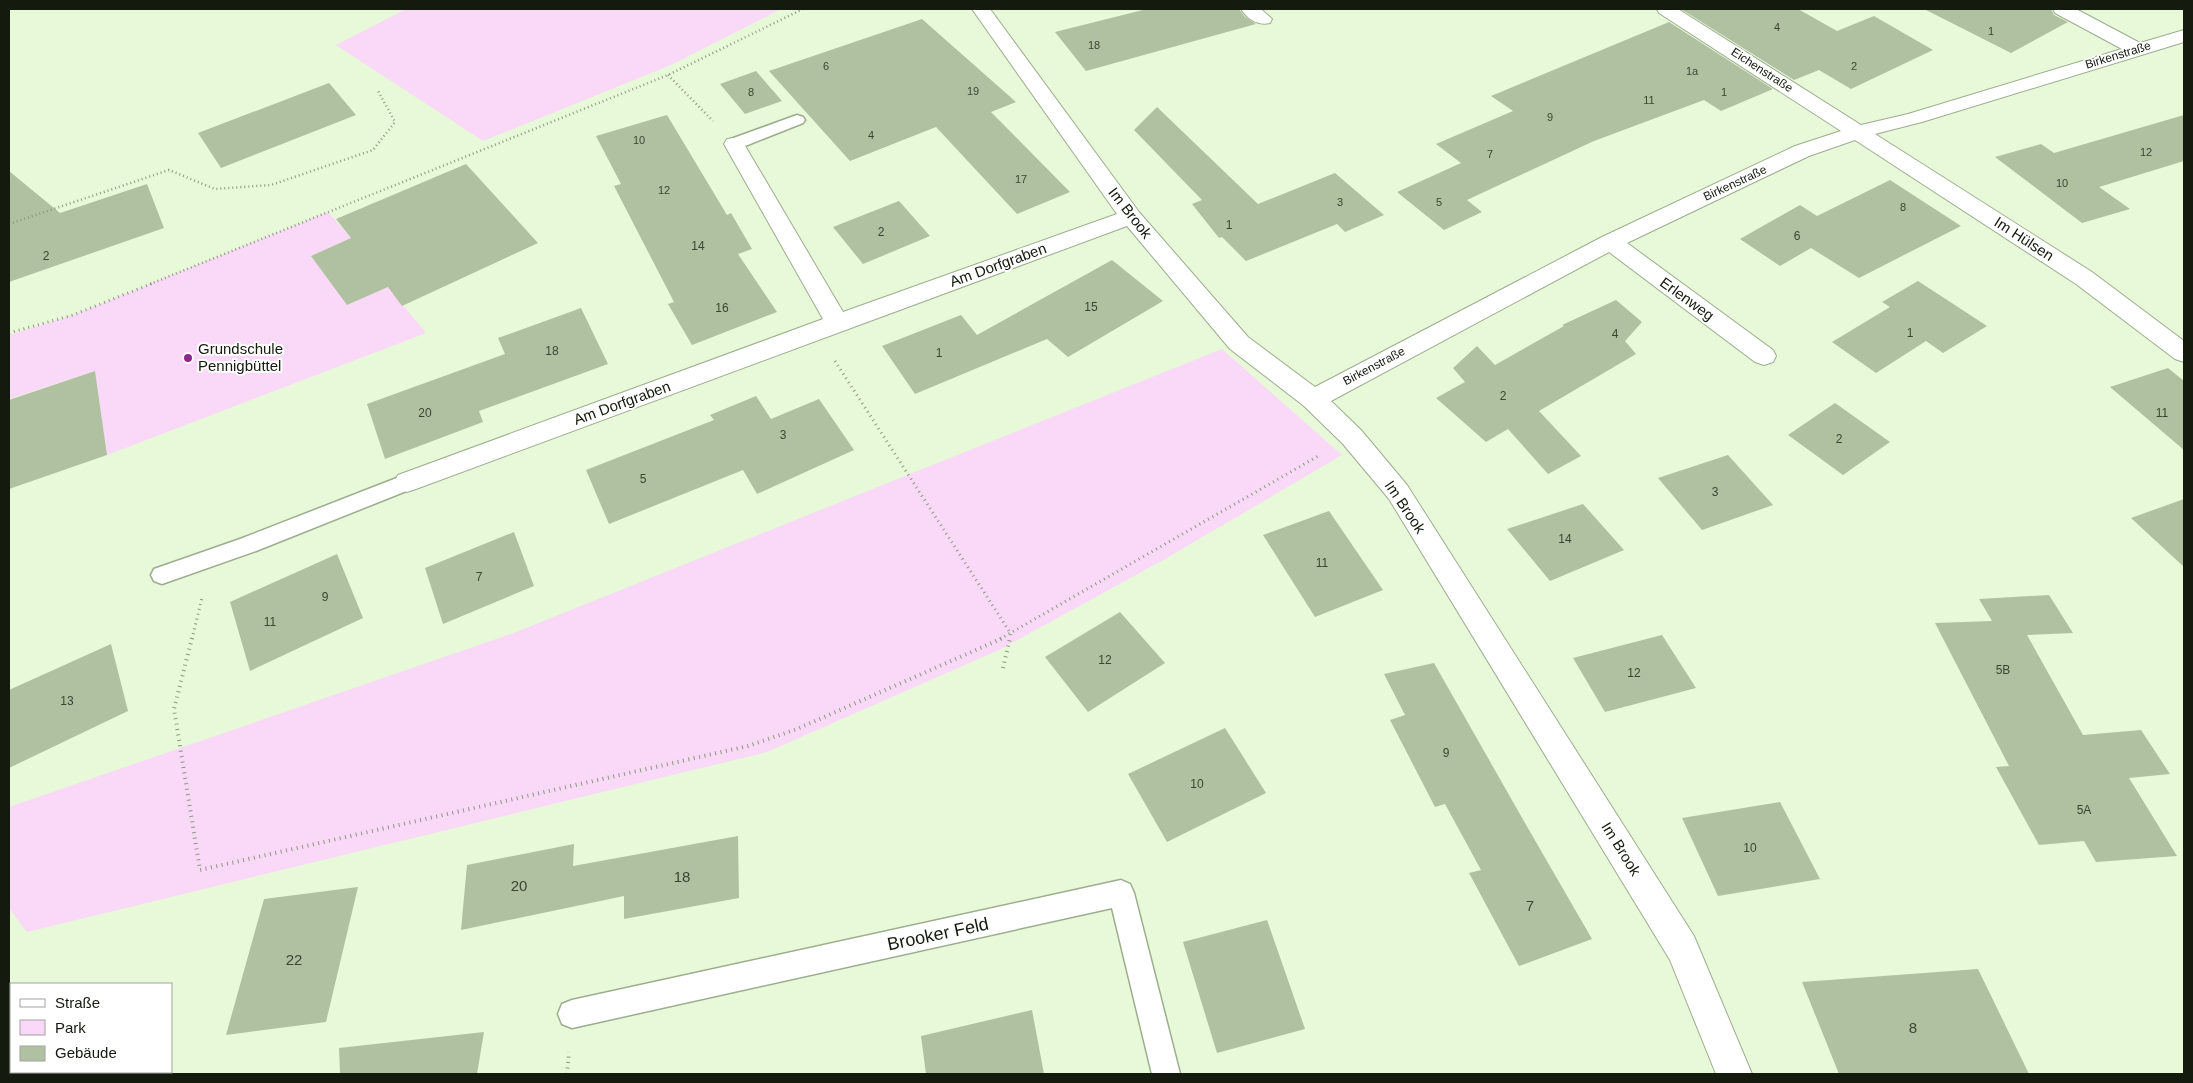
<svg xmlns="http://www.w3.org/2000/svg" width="2193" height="1083" viewBox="0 0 2193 1083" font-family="Arial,sans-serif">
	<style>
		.green { fill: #fad8f8 }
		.building { fill: #afc1a1 }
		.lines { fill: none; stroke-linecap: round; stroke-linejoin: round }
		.service-casing { stroke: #9cad8e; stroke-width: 3 }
		.minor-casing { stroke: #9cad8e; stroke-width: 2 }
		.path-far2 { stroke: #8c9981; stroke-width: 2.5; stroke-dasharray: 1 3; stroke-linecap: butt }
		.path-far1 { stroke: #8c9981; stroke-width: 3; stroke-dasharray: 1 4; stroke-linecap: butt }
		.path { stroke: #8c9981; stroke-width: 4; stroke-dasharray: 1 4.5; stroke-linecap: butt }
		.service { fill: #fff; fill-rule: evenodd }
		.minor { fill: #fff; fill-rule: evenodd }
		.poi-dot { fill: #8e278d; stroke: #fff; stroke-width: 2 }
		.labels { text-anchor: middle; stroke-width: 4; stroke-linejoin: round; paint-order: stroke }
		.far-number-label { font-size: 11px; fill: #3b4433 }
		.far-street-label { font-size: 12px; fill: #141a0e; stroke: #fff }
		.number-label { font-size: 12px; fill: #3b4433 }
		.street-label { font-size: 15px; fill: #141a0e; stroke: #fff }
		.poi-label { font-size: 15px; fill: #141a0e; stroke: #fff; text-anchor: start }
		.near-number-label { font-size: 15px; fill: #3b4433 }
		.near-street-label { font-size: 18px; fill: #141a0e; stroke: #fff }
	</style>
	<rect width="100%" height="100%" fill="#e7f9d8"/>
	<!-- green -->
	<g class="green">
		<path d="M406,9H781L671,65L483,141L336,45Z"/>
		<path d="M328,212L351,238L311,256L347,305L388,287L426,333L107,455L95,371L9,399V335L73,315Z"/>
		<path d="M1222,349L1342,455L1165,559L1001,649L767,752L27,932L9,908V807L511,634Z"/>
	</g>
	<!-- building -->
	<g class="building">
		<path d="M1147,9H1239L1245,17L1256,24L1086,71L1055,32Z"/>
		<path d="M1681,9H1798L1837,31L1874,16L1933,50L1851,89L1819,70L1794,80Z"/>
		<path d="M1924,9H2051L2054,15L2068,22L2011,53Z"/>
		<path d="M922,19L1016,102L991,112L1070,192L1017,214L936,127L850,161L769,71Z"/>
		<path d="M1669,22L1773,89L1721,111L1704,100L1594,141L1467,200L1482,212L1444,230L1397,192L1461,163L1436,144L1513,111L1491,96Z"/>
		<path d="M756,71L782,101L745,114L720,84Z"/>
		<path d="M329,83L356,115L221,168L198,133Z"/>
		<path d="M1157,107L1258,204L1335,173L1384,215L1345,232L1337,224L1246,261L1222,237L1219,238L1192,204L1202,200L1134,130Z"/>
		<path d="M667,115L727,215L731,213L752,249L738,254L777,312L692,345L668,304L674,302L614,186L621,184L596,136Z"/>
		<path d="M2184,115V161L2099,187L2130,209L2082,223L1995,157L2041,144L2054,153Z"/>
		<path d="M466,164L538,243L402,306L388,287L347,305L311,256L351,238L336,219Z"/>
		<path d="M9,171L60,213L147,184L164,228L9,282Z"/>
		<path d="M1890,180L1961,226L1859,278L1811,248L1780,266L1740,239L1800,205L1817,216Z"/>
		<path d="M899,201L930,236L863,264L833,227Z"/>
		<path d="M1112,260L1163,301L1068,357L1047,339L915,394L882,346L961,315L977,335Z"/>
		<path d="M1918,281L1987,326L1943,353L1926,341L1876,373L1832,342L1890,307L1882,302Z"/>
		<path d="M1616,300L1642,322L1625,341L1636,354L1539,411L1581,456L1548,474L1508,429L1486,442L1436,398L1465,382L1453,368L1477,346L1495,365L1564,326L1562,325Z"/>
		<path d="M581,308L608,364L479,411L483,422L385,459L367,404L505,354L498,338Z"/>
		<path d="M2168,368L2184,381V450L2110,387Z"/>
		<path d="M95,371L107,455L9,489V400Z"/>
		<path d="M756,396L771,419L819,399L854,450L757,494L743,470L609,524L586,470L714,420L710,415Z"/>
		<path d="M1835,403L1890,442L1843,475L1788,435Z"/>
		<path d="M1728,455L1773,505L1702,530L1658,478Z"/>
		<path d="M2184,499V567L2131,518Z"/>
		<path d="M1583,504L1624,550L1550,581L1507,529Z"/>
		<path d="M1329,511L1383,590L1315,617L1263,535Z"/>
		<path d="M514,532L534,586L443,624L425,568Z"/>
		<path d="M337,554L363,618L250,671L230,602Z"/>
		<path d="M2049,595L2073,633L2027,635L2083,735L2141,730L2170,774L2129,778L2177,856L2096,862L2084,841L2039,845L1996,767L2009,766L1935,623L1992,621L1979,599Z"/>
		<path d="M1120,612L1165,663L1088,712L1045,657Z"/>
		<path d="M1662,635L1696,688L1605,712L1573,658Z"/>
		<path d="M111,644L128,711L9,768V690Z"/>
		<path d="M1434,663L1521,816L1592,939L1519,966L1469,873L1481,870L1445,804L1435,807L1390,720L1405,715L1384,674Z"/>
		<path d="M1225,728L1266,793L1167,842L1128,774Z"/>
		<path d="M1780,802L1820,879L1718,896L1682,818Z"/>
		<path d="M738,836L739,898L624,919V896L461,930L467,865L574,844L573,866Z"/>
		<path d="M358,887L326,1022L226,1035L264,899Z"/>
		<path d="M1267,920L1305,1029L1217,1053L1183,942Z"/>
		<path d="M1978,969L2029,1074H1839L1802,982Z"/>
		<path d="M1032,1010L1044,1074H926L921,1036Z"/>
		<path d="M484,1032L477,1074H340L339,1048Z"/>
	</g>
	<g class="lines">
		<!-- service casing -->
		<g class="service-casing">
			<g id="service">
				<path d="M797,115L803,117L805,120L803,123L740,148H728L726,144L728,140Z"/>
				<path d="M407,474L414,476L417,482L414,488L256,551L162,584L154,581L151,575L154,569L240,539Z"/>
				<path d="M1121,880L1130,884L1134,893L1180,1074H1152L1112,908L572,1028L562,1024L558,1014L562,1004L572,1000Z"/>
			</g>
		</g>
		<!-- minor casing -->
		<g class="minor-casing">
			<g id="minor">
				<path d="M972,9H990L1139,212L1248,337L1315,387L1602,237L1795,146L1841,131L1659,13L1657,9H1678L1861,125L1908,114L2122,49L2055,13L2053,9H2076L2140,43L2184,30V42L1922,122L1875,134L2092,272L2184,341V362L2175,359L2076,284L1855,140L1809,156L1627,243L1773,350L1776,356L1773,362L1764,365L1755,362L1609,252L1331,401L1361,430L1407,485L1694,936L1752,1074H1716L1670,960L1389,499L1343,444L1304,406L1230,349L1127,226L416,489L407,492L398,489L394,482L398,475L823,319L724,144L727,139L734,138L741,139L744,144L843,312L1117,214Z"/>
				<path d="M1241,9H1261L1272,19L1270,23C1258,26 1247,19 1241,9Z"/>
			</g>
		</g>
		<!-- path-far2 -->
		<g class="path-far2">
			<path d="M668,75L713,121"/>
			<path d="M9,224L169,170L215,189L271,185L373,150L395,122L377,89"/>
			<path d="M150,284L668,75L803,9"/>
		</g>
		<!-- path-far1 -->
		<g class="path-far1">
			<path d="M9,333L73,315L153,283"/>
			<path d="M835,361L1011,634L1010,639"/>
			<path d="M192,639L202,598"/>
			<path d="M1000,639L1320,455"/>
		</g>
		<!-- path -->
		<g class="path">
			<path d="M192,638L174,709L200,870L748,746L797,729L1003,638"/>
			<path d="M1003,668L1010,638"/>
			<path d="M567,1074L569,1052"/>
		</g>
		<!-- service -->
		<use href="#service" class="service"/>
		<!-- minor -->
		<use href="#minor" class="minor"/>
	</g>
	<!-- markers -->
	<circle class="poi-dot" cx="188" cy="358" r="5"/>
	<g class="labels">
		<!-- far-number labels -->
		<g class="far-number-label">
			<text x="1777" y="31">4</text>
			<text x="1991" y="35">1</text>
			<text x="1094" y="49">18</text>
			<text x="826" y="70">6</text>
			<text x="1854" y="70">2</text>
			<text x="1692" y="75">1a</text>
			<text x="973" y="95">19</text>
			<text x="751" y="96">8</text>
			<text x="1724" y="96">1</text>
			<text x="1649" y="104">11</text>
			<text x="1550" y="121">9</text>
			<text x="871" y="139">4</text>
			<text x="639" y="144">10</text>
			<text x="2146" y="156">12</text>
			<text x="1490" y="158">7</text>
			<text x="1021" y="183">17</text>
			<text x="2062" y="187">10</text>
			<text x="664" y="194">12</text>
			<text x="1340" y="206">3</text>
			<text x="1439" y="206">5</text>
			<text x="1903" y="211">8</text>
		</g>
		<!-- far-street labels -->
		<g class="far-street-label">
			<text transform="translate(2118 55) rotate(-17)" y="4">Birkenstraße</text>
			<text transform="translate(1762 70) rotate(33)" y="4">Eichenstraße</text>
			<text transform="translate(1735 183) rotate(-25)" y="4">Birkenstraße</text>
			<text transform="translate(1374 366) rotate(-28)" y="4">Birkenstraße</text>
		</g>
		<!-- number labels -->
		<g class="number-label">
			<text x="1229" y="229">1</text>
			<text x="881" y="236">2</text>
			<text x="1797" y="240">6</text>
			<text x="698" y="250">14</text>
			<text x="46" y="260">2</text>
			<text x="1091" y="311">15</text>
			<text x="722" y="312">16</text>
			<text x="1910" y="337">1</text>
			<text x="1615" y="338">4</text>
			<text x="552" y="355">18</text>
			<text x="939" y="357">1</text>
			<text x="1503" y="400">2</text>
			<text x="425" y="417">20</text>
			<text x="2162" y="417">11</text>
			<text x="783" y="439">3</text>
			<text x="1839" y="443">2</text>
			<text x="643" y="483">5</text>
			<text x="1715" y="496">3</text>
			<text x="1565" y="543">14</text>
			<text x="1322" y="567">11</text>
			<text x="479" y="581">7</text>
			<text x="325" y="601">9</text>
			<text x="270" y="626">11</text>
			<text x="1105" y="664">12</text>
			<text x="2003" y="674">5B</text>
			<text x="1634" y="677">12</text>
			<text x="67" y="705">13</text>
			<text x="1446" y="757">9</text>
			<text x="1197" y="788">10</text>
			<text x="2084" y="814">5A</text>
			<text x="1750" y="852">10</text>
		</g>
		<!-- street labels -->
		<g class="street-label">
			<text transform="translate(1130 213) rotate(52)" y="5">Im Brook</text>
			<text transform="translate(2024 239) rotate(33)" y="5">Im Hülsen</text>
			<text transform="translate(998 265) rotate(-20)" y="5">Am Dorfgraben</text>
			<text transform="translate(1687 299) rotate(36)" y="5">Erlenweg</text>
			<text transform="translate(622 403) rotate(-20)" y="5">Am Dorfgraben</text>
			<text transform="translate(1405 507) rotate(56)" y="5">Im Brook</text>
			<text transform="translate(1621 849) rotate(58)" y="5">Im Brook</text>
		</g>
		<!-- poi labels -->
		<g class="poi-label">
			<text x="198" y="354">Grundschule<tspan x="198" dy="17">Pennigbüttel</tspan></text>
		</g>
		<!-- near-number labels -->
		<g class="near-number-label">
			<text x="682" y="882">18</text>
			<text x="519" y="891">20</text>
			<text x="1530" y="911">7</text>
			<text x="294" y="965">22</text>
			<text x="1913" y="1033">8</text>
		</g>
		<!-- near-street labels -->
		<g class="near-street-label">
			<text transform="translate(938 934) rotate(-12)" y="6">Brooker Feld</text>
		</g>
	</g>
	<!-- border -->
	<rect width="2193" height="1083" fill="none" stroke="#141a0e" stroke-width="20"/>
	<!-- legend -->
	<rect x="10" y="983" width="162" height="90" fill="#ffffff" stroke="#a1a39f"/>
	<rect x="20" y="999" width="25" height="8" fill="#ffffff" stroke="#a1a39f"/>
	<text x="55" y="1008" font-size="15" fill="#141a0e">Straße</text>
	<rect x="20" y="1020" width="25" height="15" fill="#fad8f8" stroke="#a1a39f"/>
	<text x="55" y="1033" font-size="15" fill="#141a0e">Park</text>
	<rect x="20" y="1046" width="25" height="15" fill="#afc1a1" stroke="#a1a39f"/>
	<text x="55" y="1058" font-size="15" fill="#141a0e">Gebäude</text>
</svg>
